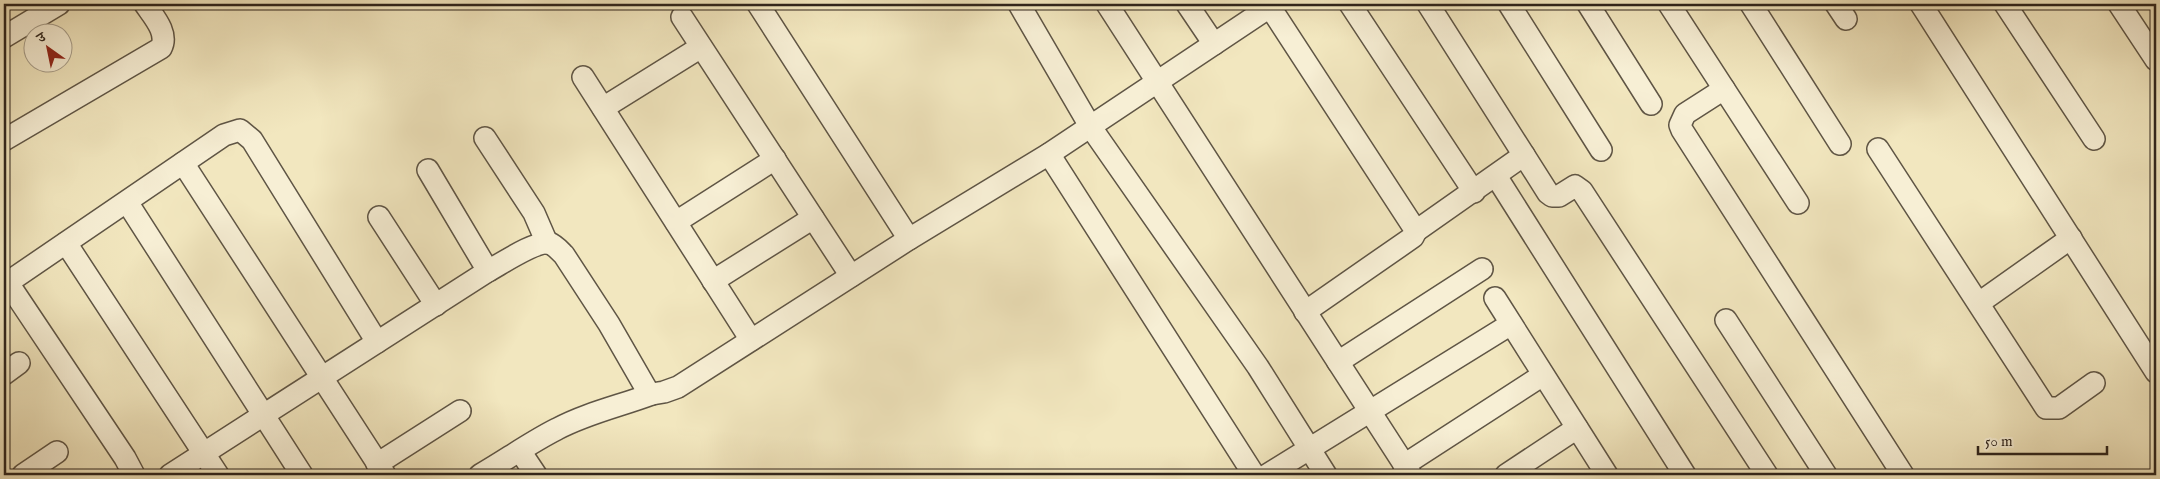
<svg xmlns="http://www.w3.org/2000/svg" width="2160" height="479" viewBox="0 0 2160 479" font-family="'IM FELL English','Noto Serif Devanagari',serif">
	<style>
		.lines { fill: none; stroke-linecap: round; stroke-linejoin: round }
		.minor-casing { stroke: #5f5545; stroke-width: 24 }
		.minor { stroke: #f7efd5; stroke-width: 21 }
	</style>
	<rect width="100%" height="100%" fill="#f2e7bf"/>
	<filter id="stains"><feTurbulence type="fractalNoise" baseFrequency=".004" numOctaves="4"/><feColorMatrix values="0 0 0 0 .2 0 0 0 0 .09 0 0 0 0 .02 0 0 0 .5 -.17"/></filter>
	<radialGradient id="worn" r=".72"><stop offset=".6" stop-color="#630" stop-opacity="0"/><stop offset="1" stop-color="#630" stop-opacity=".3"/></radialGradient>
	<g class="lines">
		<!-- minor casing -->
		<g class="minor-casing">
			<g id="minor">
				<path d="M758,4L909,239"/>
				<path d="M1019,4L1090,126L1258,367L1326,475"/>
				<path d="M1107,4L1411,475"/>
				<path d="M1187,4L1214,44"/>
				<path d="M1268,4L1416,231L1413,237L1305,312"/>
				<path d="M1350,4L1474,192"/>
				<path d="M1428,4L1548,193L1552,196H1559L1575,186L1582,191L1767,475"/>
				<path d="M1509,4L1601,150"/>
				<path d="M1588,4L1651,104"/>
				<path d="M1669,4L1798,203"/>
				<path d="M1751,4L1840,144"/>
				<path d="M1836,4L1846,19"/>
				<path d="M1921,4L2156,372"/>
				<path d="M2005,4L2094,139"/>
				<path d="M2119,4L2156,60"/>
				<path d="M682,17L851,276"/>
				<path d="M4,37L59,4"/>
				<path d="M583,77L751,340"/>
				<path d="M1724,89L1685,114L1680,125L1682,130L1903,475"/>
				<path d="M603,108L701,47"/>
				<path d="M485,138L534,213L547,243"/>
				<path d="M4,140L161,48C169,33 153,16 145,4"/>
				<path d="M1878,149L2046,408H2059L2094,383"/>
				<path d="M1049,154L1254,475"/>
				<path d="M183,163L385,475"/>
				<path d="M428,170L488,271"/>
				<path d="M1496,176L1685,475"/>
				<path d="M127,202L302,475"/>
				<path d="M379,217L436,305"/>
				<path d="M676,222L775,159"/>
				<path d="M1416,231L1524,155"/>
				<path d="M66,243L218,475"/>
				<path d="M713,281L813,218"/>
				<path d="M8,283L125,458L134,475"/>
				<path d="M4,285L224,135L240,130L252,140L377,342"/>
				<path d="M1495,298L1607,475"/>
				<path d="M1979,303L2071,238"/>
				<path d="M1726,320L1826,475"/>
				<path d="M1338,362L1482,269"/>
				<path d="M4,374L19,363"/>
				<path d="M520,451L536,475"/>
				<path d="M377,464L460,411"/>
				<path d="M1404,465L1543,375"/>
				<path d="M23,475L57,452"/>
				<path d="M170,475L488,271C501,264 535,241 549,243C555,245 560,251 564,255L609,324L647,390L652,394L664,392L678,387L909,239L1049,154L1274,4"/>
				<path d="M480,475C506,460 531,442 557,429C587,413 620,406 652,394"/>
				<path d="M1267,475L1511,324"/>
				<path d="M1506,475L1577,428"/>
			</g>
		</g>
		<!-- minor -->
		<use href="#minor" class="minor"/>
	</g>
	<!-- margin -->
	<rect width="2160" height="479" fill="none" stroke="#f2e7bf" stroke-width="20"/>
	<rect x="5" y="5" width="2150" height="469" fill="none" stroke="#2e241c" stroke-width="2.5"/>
	<rect x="10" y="10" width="2140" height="459" fill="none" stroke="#2e241c"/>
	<!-- north arrow -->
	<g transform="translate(48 48) rotate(327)"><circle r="24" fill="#f7efd5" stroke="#a79e8b"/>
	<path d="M0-4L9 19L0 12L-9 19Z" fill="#8f2418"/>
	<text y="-8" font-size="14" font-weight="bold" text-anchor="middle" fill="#2e241c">उ</text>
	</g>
	<!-- scale -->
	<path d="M1978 446v8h129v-8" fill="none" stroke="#2e241c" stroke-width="2.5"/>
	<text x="1985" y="446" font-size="15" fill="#2e241c" stroke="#f7efd5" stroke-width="4" paint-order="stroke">50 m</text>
	<rect width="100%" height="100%" filter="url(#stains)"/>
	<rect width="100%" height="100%" fill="url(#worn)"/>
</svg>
